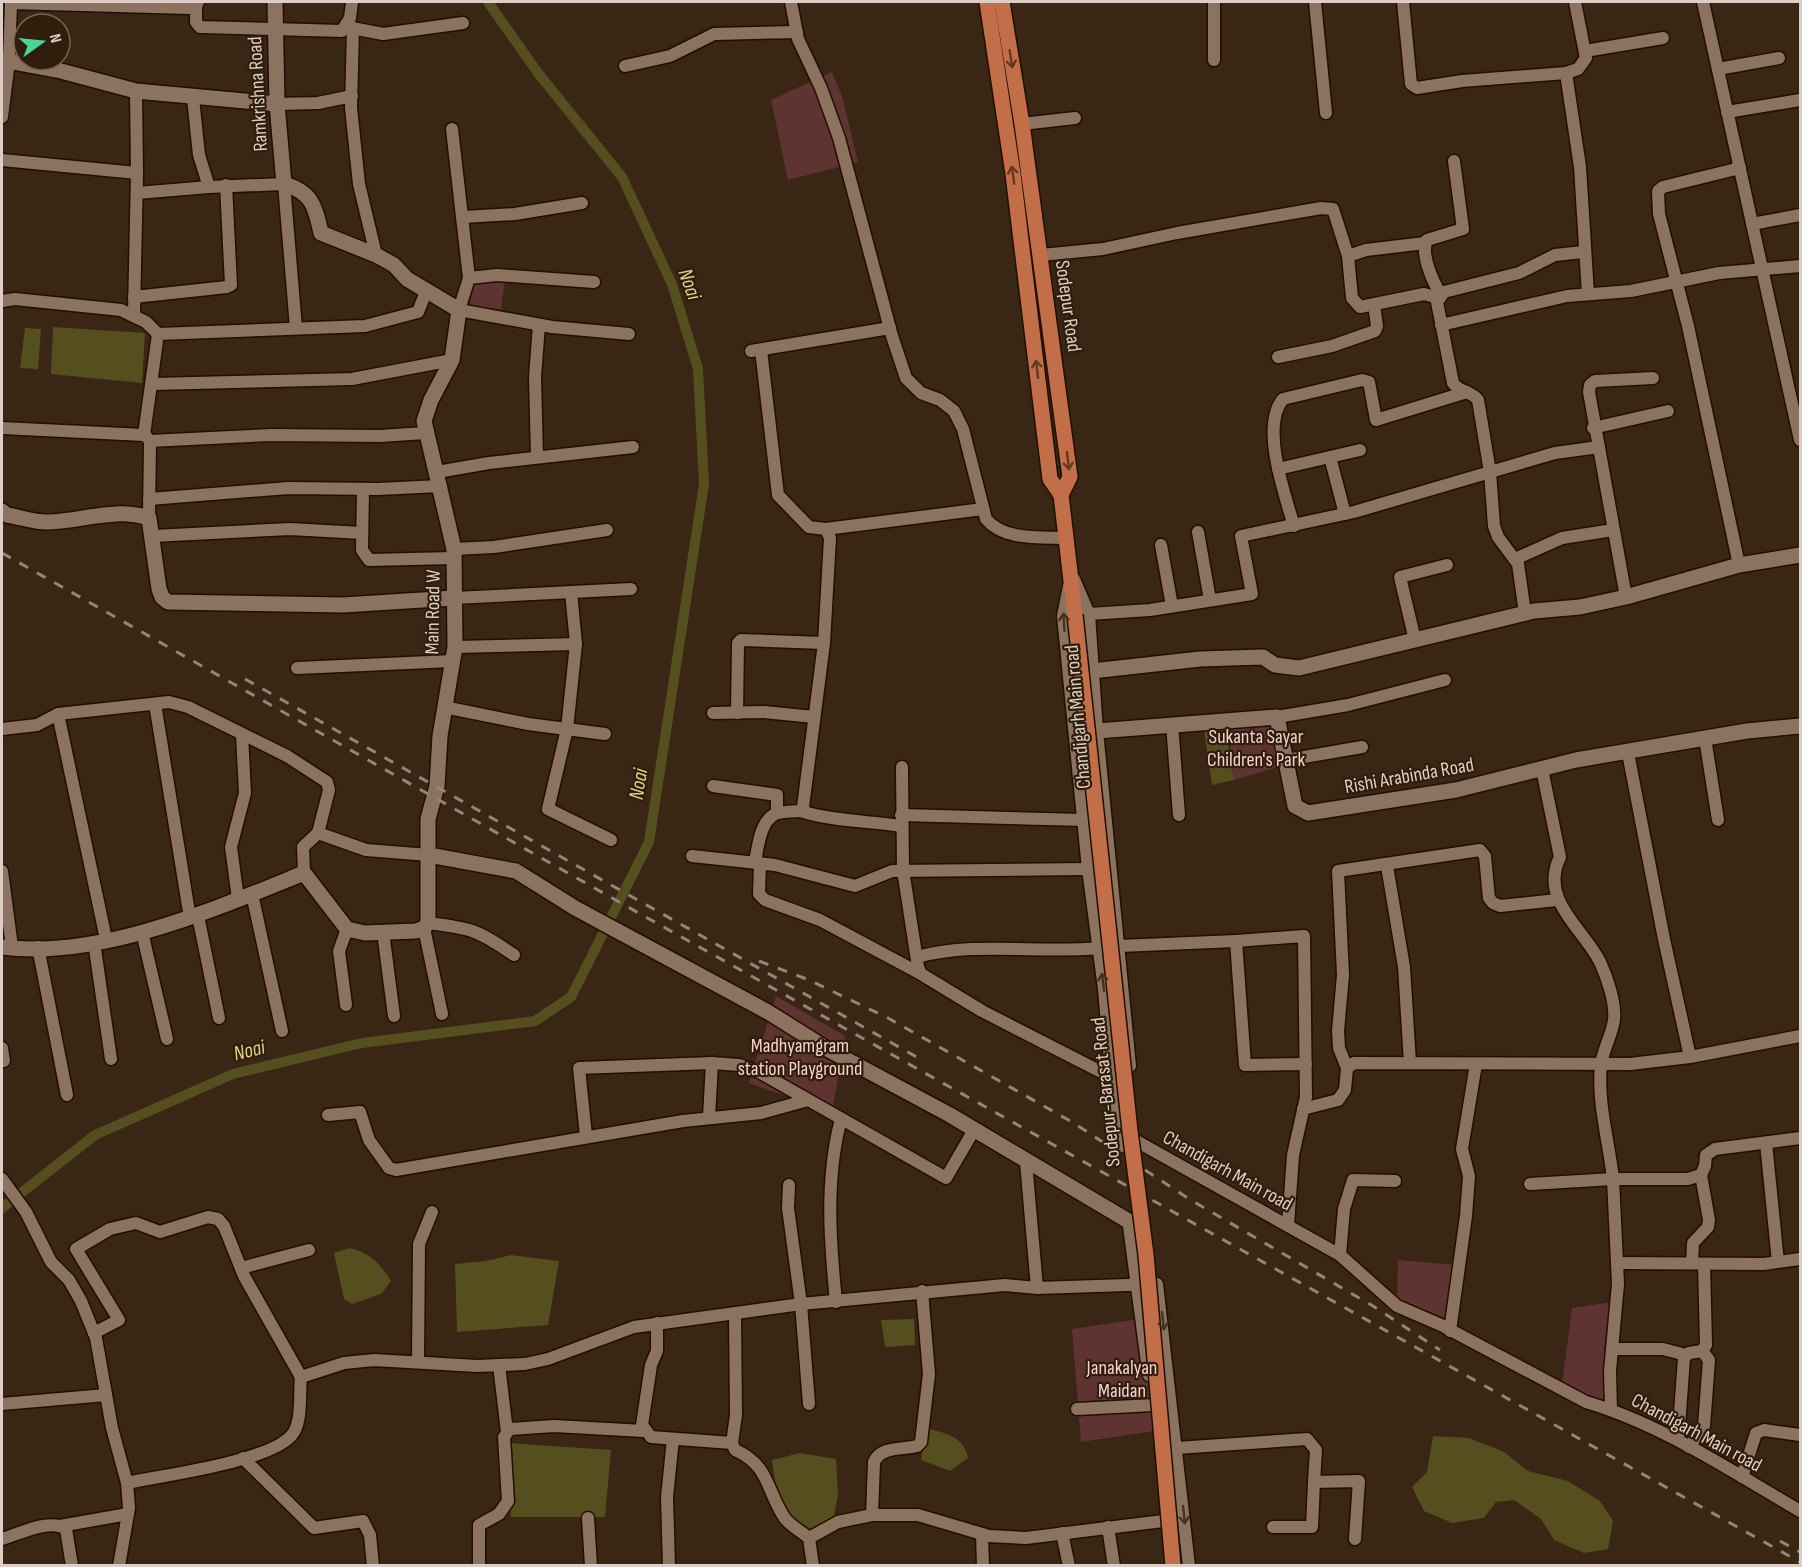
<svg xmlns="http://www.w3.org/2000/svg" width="1802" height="1567" viewBox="0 0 1802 1567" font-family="'Sofia Sans Condensed',sans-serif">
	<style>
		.green { fill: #5e3332 }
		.water { fill: #554e1e }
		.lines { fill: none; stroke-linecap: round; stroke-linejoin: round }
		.canal { stroke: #554e1e; stroke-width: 10 }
		.minor-casing { stroke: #210f01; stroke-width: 15 }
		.tertiary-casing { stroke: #210f01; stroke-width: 18 }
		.primary-casing { stroke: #210f01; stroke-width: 18 }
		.minor { stroke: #8b735f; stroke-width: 12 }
		.tertiary { stroke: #8b735f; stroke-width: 15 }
		.primary { stroke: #c16e49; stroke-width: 15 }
		.rail { stroke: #958477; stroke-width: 3; stroke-dasharray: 10 10; stroke-linecap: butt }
		.primary-bridge-casing { stroke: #210f01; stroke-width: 18; stroke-linecap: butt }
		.primary-bridge { stroke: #c16e49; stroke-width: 15 }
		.oneway { stroke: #633921 }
		.oneway2 { stroke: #473220 }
		.labels { text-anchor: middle; stroke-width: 4.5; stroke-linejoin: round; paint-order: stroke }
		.street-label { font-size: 20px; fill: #dccec4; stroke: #301d0b }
		.park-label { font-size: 20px; fill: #f5d2d0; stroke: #301d0b }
		.water-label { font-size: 21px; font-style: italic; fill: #ded386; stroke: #301d0b }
	</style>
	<rect width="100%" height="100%" fill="#3a2614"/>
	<!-- green -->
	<g class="green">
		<path d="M832,72L842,96L858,162L788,180L771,100Z"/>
		<path d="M505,280L501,309L470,307L472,282Z"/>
		<path d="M1275,721L1285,765L1234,780L1228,726Z"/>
		<path d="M776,996L845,1036L832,1112L749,1083Z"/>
		<path d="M1398,1260L1457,1265L1448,1324L1397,1302Z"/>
		<path d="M1613,1302L1606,1407L1562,1384L1572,1308Z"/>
		<path d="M1160,1316L1174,1428L1081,1442L1072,1329Z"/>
	</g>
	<!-- water -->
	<g class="water">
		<path d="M53,327L145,333L142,383L51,374Z"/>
		<path d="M25,328L41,329L38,369L20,368Z"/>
		<path d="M1225,726L1234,780L1212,785L1204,729Z"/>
		<path d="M350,1248C370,1253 380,1263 391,1281L381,1294L352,1304L344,1299L334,1253Z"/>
		<path d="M511,1255L559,1261L548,1325L457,1332L455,1264L486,1261Z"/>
		<path d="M914,1319L915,1345L885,1347L881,1320Z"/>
		<path d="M926,1428C945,1433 964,1436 968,1458L950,1471L921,1460Z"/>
		<path d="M1433,1436L1469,1438L1504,1452L1528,1471L1568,1481L1600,1501L1613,1521L1608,1549L1584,1553L1554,1540L1541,1519L1514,1500L1496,1502L1484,1518L1452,1523L1424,1511L1412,1487L1427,1472Z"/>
		<path d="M507,1443L611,1450L605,1517H511Z"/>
		<path d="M800,1453L836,1459L838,1495L833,1521L817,1533L797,1529C780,1508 775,1487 772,1460Z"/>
	</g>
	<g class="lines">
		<!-- canal -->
		<path class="canal" d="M2,1208L95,1135L233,1074L362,1043L535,1021L571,997L649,842L704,484L698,369L672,284L622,177L538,73L488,2"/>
		<!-- minor casing -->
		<g class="minor-casing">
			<g id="minor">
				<path d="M791,2L798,39L821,88L839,138L892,336L906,378L921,393L940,400L954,411L963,429L986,519C1004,541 1040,537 1067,538"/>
				<path d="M1315,2L1326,113"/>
				<path d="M1403,2L1411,84L1417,88L1462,81L1566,73L1578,69L1586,58L1575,2"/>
				<path d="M1703,2L1800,440"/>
				<path d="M196,6V22L200,27L342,31L350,18L352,2"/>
				<path d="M347,27L383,34L463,23"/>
				<path d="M353,28L351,108L359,184L376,255"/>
				<path d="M1585,51L1663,38"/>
				<path d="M1214,60V2"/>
				<path d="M625,66L670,56L714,34L797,32"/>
				<path d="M1718,69L1779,58"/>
				<path d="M1566,73L1580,167L1588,294"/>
				<path d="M193,98L199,155L209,187L284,184L296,328"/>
				<path d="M277,104L318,103L352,96"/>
				<path d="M1727,112L1800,100"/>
				<path d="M2,117L9,61L11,3L188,8L196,6L198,2"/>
				<path d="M1022,124L1075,118"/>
				<path d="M452,129L469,278"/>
				<path d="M2,160L137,173"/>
				<path d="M137,193L209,187"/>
				<path d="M463,217L515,214L582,203"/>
				<path d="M1752,224L1800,215"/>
				<path d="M1425,243L1366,250L1348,256L1352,298L1360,307L1424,294L1438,298"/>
				<path d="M1041,255L1103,249L1177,233L1321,208L1333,209L1348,256"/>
				<path d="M594,282L497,275L469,278L459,310L552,327L629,334"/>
				<path d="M1440,294C1433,281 1420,254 1427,240L1463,229L1454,161"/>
				<path d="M134,297L227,287L231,285L226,185"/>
				<path d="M2,301L15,299L121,310L146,322L158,334"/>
				<path d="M134,314L137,173L136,91"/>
				<path d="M1441,325L1567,296L1631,291L1719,273L1800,266"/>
				<path d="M751,351L890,328"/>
				<path d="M1278,357L1332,346L1375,331L1377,326L1374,305"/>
				<path d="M152,384L352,379L452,360"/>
				<path d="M2,428L144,435L158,334L365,326L418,312L427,289"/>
				<path d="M1593,428L1668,411"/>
				<path d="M145,435L150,441L149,518"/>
				<path d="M150,441L271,435L380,436L425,433"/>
				<path d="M537,457L535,377L539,325"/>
				<path d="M1330,457L1345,514"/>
				<path d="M1278,469L1360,450"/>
				<path d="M437,472L489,463L633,447"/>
				<path d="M363,489L362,550L369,560L454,558"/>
				<path d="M149,499L288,488L378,489L441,486"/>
				<path d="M1294,526C1285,495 1260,426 1283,399L1362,380L1369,382L1376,420L1467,392"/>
				<path d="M826,529L983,509"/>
				<path d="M1198,532L1210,600"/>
				<path d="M153,536L290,529L362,533"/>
				<path d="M1161,545L1172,606"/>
				<path d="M454,549L494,547L607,530"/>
				<path d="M1515,559L1562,538L1613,530"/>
				<path d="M1739,565L1688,326L1659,214L1658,191L1663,187L1740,168"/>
				<path d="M1074,579L1089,614L1097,731L1130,1066"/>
				<path d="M1069,586L1063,616L1088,869L1104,989L1117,1144L1126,1147L1138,1142"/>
				<path d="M571,592L576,644"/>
				<path d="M1626,597L1589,392L1590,385L1595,381L1653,378"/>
				<path d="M454,598L631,589"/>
				<path d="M1525,613L1518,564L1498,537L1494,526L1490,472L1478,400C1471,391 1459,392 1453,383L1437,302L1444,292L1519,273L1555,255L1583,252"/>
				<path d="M1089,614L1150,610L1252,594L1241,536L1354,512L1555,453L1599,447"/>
				<path d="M1415,640L1400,577L1447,565"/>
				<path d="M455,647L576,644L567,729L548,809L611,840"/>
				<path d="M297,668L452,661"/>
				<path d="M155,704L190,918"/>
				<path d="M444,707L528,724L605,734"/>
				<path d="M713,713L764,712L814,717"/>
				<path d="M737,713L738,643L741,640L824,643"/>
				<path d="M58,714L106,939"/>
				<path d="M1277,717L1348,705L1445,680"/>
				<path d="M1172,724L1179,815"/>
				<path d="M2,729L37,725L58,714L169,702L188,707L287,756L327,782L329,790L318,833"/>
				<path d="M1705,738L1718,820"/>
				<path d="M1628,753L1664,939L1690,1057"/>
				<path d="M1287,760L1362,747"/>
				<path d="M902,767L903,870L918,967L921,974L982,1011L1113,1078"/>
				<path d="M713,786L777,795V812"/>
				<path d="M800,811C833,821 867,821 901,826"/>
				<path d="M901,815L1084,820"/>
				<path d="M692,856L775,865L855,886L892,871L1088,869"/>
				<path d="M755,862C758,847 760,822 775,814C781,811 792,812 800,811L803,807L824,643L830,538L826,529L809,527L778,495L761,350"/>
				<path d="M760,863L759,894L765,900L820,920L921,974"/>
				<path d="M1387,866L1404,967L1410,1063"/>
				<path d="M2,871L12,947"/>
				<path d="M304,873L303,847L318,833L366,850L429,855"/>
				<path d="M252,894L282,1031"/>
				<path d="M238,899L231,847L245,793L242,735"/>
				<path d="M198,916L219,1018"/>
				<path d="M428,923C471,928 478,930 514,955"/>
				<path d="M424,928L442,1014"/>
				<path d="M142,932L167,1039"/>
				<path d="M383,932L394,1016"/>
				<path d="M1236,941L1304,936L1306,1097L1293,1155L1288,1225"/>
				<path d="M94,942L111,1059"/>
				<path d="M1119,946L1236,941L1245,1065L1306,1064"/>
				<path d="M38,947L67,1095"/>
				<path d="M917,957C976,941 1038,954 1099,948"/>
				<path d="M346,1005L339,951L347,929"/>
				<path d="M2,1048L4,1061"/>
				<path d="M1347,1068L1339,1048L1338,1031L1343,975L1338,871L1480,850L1485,856L1489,898L1493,903L1500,906L1557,900"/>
				<path d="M1303,1109L1338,1100L1345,1090L1347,1068L1354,1063L1630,1064L1690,1057L1800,1036"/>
				<path d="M328,1115L360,1112L369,1140L389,1168L396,1170L683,1121L761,1113L808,1100"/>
				<path d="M709,1117L712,1063"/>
				<path d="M586,1136L579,1068L712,1063L739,1065L759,1072L946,1178L974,1130"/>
				<path d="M1138,1142L1340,1255L1397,1306L1441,1325L1586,1402C1663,1425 1731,1471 1800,1511"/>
				<path d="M1766,1143L1778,1262"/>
				<path d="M1026,1162L1037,1288"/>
				<path d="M2,1179L26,1212L51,1262L69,1280L81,1301L96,1338L112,1428L127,1483L129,1508L119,1566"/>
				<path d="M1530,1184L1613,1179C1609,1142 1597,1102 1601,1065C1603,1049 1612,1035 1614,1020C1616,1003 1607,977 1600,962C1583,928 1539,900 1560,857L1542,769"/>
				<path d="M789,1185L788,1208L801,1304L809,1404"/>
				<path d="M1340,1255L1344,1209L1353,1180L1395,1181"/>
				<path d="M1618,1263L1764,1264L1800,1259"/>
				<path d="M1692,1263L1693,1243L1708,1227L1709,1220L1701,1175"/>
				<path d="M241,1268L309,1250"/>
				<path d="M836,1302C830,1242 825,1179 841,1119"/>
				<path d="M657,1323V1351L651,1365L642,1425L651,1437L732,1443L736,1415L735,1313"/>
				<path d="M1450,1331L1466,1216L1469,1176L1462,1149L1476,1064"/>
				<path d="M94,1333L119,1320L76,1249L110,1229L136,1223L160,1232L208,1217L218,1219L224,1226L244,1276L301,1377"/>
				<path d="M1612,1349H1663L1686,1355"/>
				<path d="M418,1361L419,1244L432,1212"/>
				<path d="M499,1365L507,1432"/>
				<path d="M2,1404L106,1395"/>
				<path d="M1077,1409L1154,1405"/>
				<path d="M1611,1410L1610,1371L1618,1284L1613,1179H1688L1701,1175L1705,1166L1706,1155L1715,1149L1800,1138"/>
				<path d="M1678,1440L1684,1358L1689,1353L1702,1351L1706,1345L1704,1264"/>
				<path d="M732,1443L735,1450C769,1465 766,1489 784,1517C789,1525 801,1531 809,1538L813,1566"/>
				<path d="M1689,1447L1704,1426L1709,1360L1702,1351"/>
				<path d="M1177,1448L1307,1439L1316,1450L1314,1482L1359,1481L1355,1539"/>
				<path d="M243,1458L314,1528L363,1521L370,1535L373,1566"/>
				<path d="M1742,1477L1756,1433L1764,1430L1800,1435"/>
				<path d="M127,1483C164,1475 267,1462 291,1436C303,1424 299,1393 301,1377L344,1363L374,1360L477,1366L525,1364L548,1359L634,1327L801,1304L1005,1285L1037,1288L1157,1284L1189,1566"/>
				<path d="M872,1515H918L989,1536L1026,1538L1163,1521"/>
				<path d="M588,1518L591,1566"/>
				<path d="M60,1526L128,1514"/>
				<path d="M1108,1527L1114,1566"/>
				<path d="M1273,1527H1312L1314,1482"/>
				<path d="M1062,1533L1069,1566"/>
				<path d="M982,1534L983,1566"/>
				<path d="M809,1538L838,1522L872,1515L874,1462C881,1446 902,1450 917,1446L921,1442L929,1374L922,1291"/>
				<path d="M2,1539C19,1534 50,1518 66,1529L72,1566"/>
				<path d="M479,1566V1525L499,1514L508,1501L504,1437L510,1429L554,1426L644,1431"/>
				<path d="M669,1566L667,1497L673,1439"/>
			</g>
		</g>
		<!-- tertiary casing -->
		<g class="tertiary-casing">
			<g id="tertiary">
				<path d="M2,60L61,71L136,91L277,104"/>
				<path d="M2,511L7,515C20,517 36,523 49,522C83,521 115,507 149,518L159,589L162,597L168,602L343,605L454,598"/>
				<path d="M1092,671L1200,659L1263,657L1275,665L1299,668L1534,611L1580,607L1626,597L1739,565L1800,555"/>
				<path d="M1097,731L1277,717L1295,806L1308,813L1456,790L1576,760L1747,731L1800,726"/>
				<path d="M429,855L516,871L575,908L768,1012L827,1049L950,1115L1130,1222L1150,1374"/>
				<path d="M2,947C99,960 215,909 304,873L347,929L365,933L416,931L424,928L428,923V819L437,786L440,736L455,647L454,549L424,421L431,400L452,360L459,310L407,279L394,265L376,255L321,233C315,206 312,192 284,184L277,104L275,2"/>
			</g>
		</g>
		<!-- primary casing -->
		<g class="primary-casing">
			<g id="primary">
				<path d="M987,2L1013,174L1050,479L1061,495"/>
				<path d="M1002,2L1022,124L1070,477L1061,495L1075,615"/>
			</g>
		</g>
		<!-- minor -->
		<use href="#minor" class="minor"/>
		<!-- tertiary -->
		<use href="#tertiary" class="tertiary"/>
		<!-- primary -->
		<use href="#primary" class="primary"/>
		<!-- rail -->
		<g class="rail">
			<path d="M2,553L651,920L1800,1562"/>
			<path d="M245,679L922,1060"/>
			<path d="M759,961L809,980L888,1018L1072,1122L1189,1199L1373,1306L1440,1350"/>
			<path d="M1780,1541L1800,1552"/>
		</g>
		<!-- primary-bridge casing -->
		<g class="primary-bridge-casing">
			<path id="primary-bridge" d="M1075,615L1130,1131L1146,1255L1173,1566"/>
		</g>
		<!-- primary-bridge -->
		<use href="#primary-bridge" class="primary-bridge"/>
	</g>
	<!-- one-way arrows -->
	<defs><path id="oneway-shaft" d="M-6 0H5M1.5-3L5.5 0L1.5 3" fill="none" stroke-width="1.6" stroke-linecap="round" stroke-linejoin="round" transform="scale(1.5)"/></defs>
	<g class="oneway">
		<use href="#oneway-shaft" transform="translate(1011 59) rotate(81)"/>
		<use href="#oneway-shaft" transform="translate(1013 175) rotate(-98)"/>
		<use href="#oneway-shaft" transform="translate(1037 369) rotate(-97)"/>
		<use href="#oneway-shaft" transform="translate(1068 461) rotate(83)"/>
	</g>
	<g class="oneway2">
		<use href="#oneway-shaft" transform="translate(1064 622) rotate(-93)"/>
		<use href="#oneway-shaft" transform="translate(1103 982) rotate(-97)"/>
		<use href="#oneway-shaft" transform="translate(1163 1321) rotate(84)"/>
		<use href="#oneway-shaft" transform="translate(1184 1515) rotate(84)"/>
	</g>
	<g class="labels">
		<!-- street labels -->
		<g class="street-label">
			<text transform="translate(257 94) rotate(-93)" y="7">Ramkrishna Road</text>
			<text transform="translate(1069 306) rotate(82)" y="7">Sodepur Road</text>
			<text transform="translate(432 612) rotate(-89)" y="7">Main Road W</text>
			<text transform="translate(1077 717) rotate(-95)" y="7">Chandigarh Main road</text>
			<text transform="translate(1409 775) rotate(-10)" y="7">Rishi Arabinda Road</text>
			<text transform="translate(1105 1092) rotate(-96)" y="7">Sodepur-Barasat Road</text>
			<text transform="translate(1228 1170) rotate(29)" y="7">Chandigarh Main road</text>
			<text transform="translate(1697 1432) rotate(28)" y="7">Chandigarh Main road</text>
		</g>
		<!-- park labels -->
		<g class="park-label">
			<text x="1256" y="743">Sukanta Sayar<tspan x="1256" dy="23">Children's Park</tspan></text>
			<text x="800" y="1052">Madhyamgram<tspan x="800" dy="23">station Playground</tspan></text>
			<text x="1122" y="1374">Janakalyan<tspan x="1122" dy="23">Maidan</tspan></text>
		</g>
		<!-- water labels -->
		<g class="water-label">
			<text transform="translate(690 284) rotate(70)" y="7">Noai</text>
			<text transform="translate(638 784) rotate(-81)" y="7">Noai</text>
			<text transform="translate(249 1050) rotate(-14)" y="7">Noai</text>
		</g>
	</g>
	<!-- border -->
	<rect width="1802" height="1567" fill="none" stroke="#dccec4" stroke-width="6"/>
	<!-- north arrow -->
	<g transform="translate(42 42) rotate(75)"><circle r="28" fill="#301d0b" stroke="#756455" stroke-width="1.5"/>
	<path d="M0-4.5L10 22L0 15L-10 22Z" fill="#4dd39a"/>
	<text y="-9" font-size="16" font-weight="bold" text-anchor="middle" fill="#dccec4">N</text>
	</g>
</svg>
